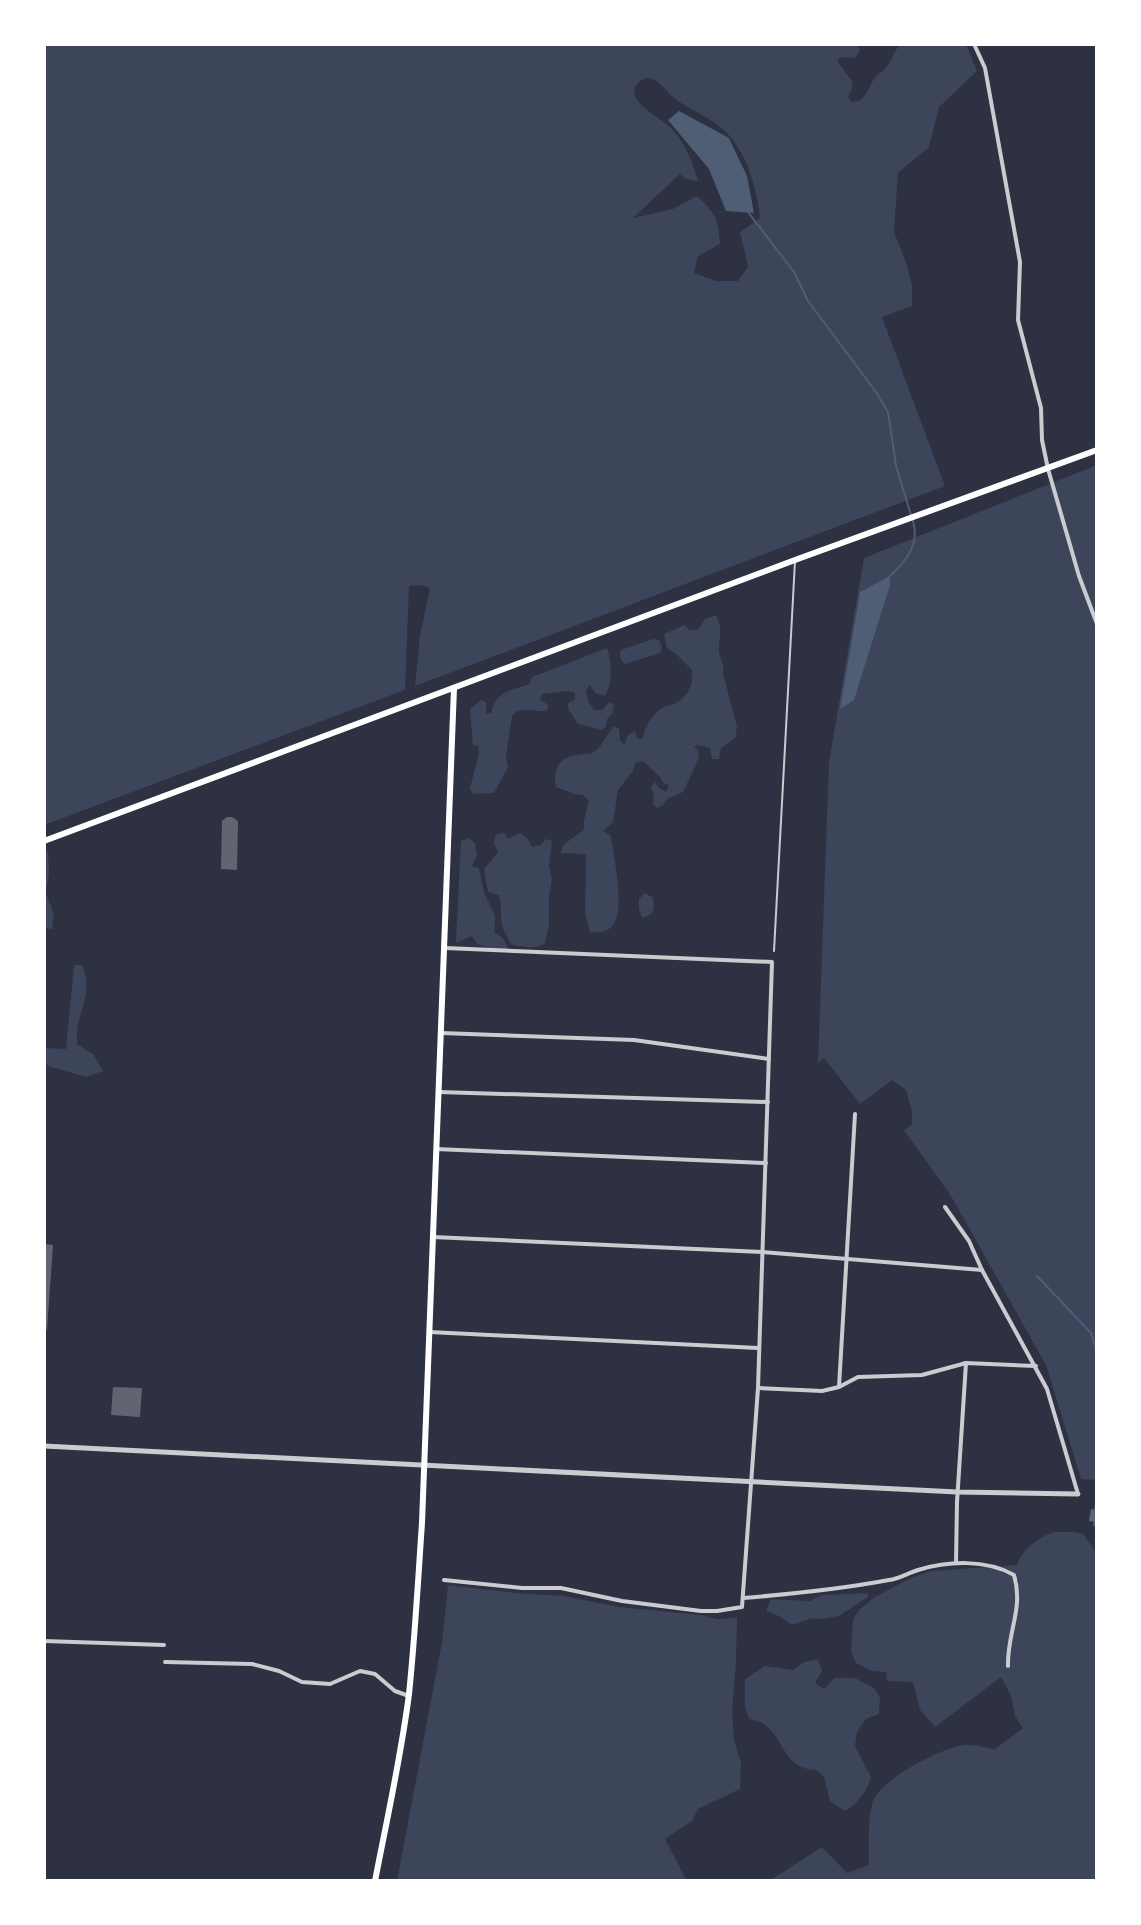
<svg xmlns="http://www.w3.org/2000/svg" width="1141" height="1925" viewBox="0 0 1141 1925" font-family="'PT Sans Narrow',sans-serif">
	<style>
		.green { fill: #3c4559; fill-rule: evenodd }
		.water { fill: #4f5d75 }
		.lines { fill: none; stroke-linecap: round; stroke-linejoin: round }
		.stream { stroke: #4f5d75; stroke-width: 2 }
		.building { fill: #626471 }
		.service { stroke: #caccd0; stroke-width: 2 }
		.minor { stroke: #caccd0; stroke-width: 4 }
		.tertiary { stroke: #caccd0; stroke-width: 5 }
		.primary { stroke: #fff; stroke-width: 6 }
	</style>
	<rect width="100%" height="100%" fill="#2d3142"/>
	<!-- green -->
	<g class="green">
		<path d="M44,44H857L860,50L855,58L840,57L837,61L852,81V88L848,97L851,102C868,102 867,86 877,75C879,73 886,69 887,66C894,58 893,50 902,44H966L977,71L939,107L929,147L898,173L894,232L907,265L912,286V306L882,317L945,486L415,686L420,636L430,588L420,585L409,586L405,690L44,825ZM645,78C659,77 664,90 674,98C686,107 699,113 712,121C744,141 756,182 760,218L740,232L748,267L738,281H716L694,273L698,256L720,244C718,218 716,214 697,196L673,209L633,218L680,174L685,179L698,181C694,165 684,141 672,129C662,118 613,96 645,78Z"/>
		<path d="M1097,465V1480L1081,1479L1046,1365L951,1196L904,1130L912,1125V1112L906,1090L892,1080L860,1104L824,1058L818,1063L829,762L864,558Z"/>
		<path d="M716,615C723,632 720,631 719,647C718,657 725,663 723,673L737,727L735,738L721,748L719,759H712L710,748L697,745L694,747L698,750L699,758L683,792L667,799L663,805L657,808L653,804L654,795L651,788L655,782L659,788L666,792L669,785L663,783L660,777L643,761L635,763L633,771L618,790L613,822L603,831L611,836C613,856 626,908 613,925C608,932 599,933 590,932L585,914L586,854L561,853L563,845L584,830V820L589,801L583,795L574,794L556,787C552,765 562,756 583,754C589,753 590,755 595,751C602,747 607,733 614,726L619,729L620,740L624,745L628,735L635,731L637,738L642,739C646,726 652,713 664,707C668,705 673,705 676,703C690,695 693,684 692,670L675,653L667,648L664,634L684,625L690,630H698L705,619Z"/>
		<path d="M653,639L659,640L662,647L660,653L625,664C620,659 619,656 621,650Z"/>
		<path d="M607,648C612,663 613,682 605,696L595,693L590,685L586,691L588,701L594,710H602L609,702L614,705L612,714L607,719L606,727L602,730L578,724L569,710L567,704L575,700V693L569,691L542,694L540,700L547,704L549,708L545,711C534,712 520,705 512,716L506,756L508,767L494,793L473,794L470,788L479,753L478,745L473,746L470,709L481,700L486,702V714L491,713C497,690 508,692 529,684L532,677Z"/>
		<path d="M504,833L508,839L520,833L527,838L532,847L541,845L545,839L552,841L549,866L552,878L549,896V924L545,943C534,950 523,947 511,944C508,937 503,932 502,925C500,915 502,905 499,895L488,892L484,869L498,852L494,843L496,834Z"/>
		<path d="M469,838L475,843L477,855L472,866L479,868C481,877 482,886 485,894C492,912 498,912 494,932L503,938L508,948L507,951H498L477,944L472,936L456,943L461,841Z"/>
		<path d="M44,847L48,853L49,874L46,894L54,914L52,929L44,928Z"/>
		<path d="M645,893L652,897C656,907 654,917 642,917L639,909V899Z"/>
		<path d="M74,965H82C91,984 85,997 80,1017C77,1025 77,1035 77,1044L93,1054L103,1071L86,1077L48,1066L44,1062V1048L66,1049Z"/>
		<path d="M1075,1532L1083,1534L1097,1554V1881H769L822,1847L847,1873L869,1865C869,1849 867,1810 875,1797C886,1777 941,1748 964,1745C973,1744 985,1748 995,1749L1023,1728L1015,1716L1011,1696L1001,1677L935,1727L920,1710L913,1682L887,1681L886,1672L872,1671L856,1663L851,1652L853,1619L860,1609L875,1597L909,1579L930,1571L1017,1565C1021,1551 1040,1535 1055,1532C1061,1532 1068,1532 1075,1532Z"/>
		<path d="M448,1585L516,1593L564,1596L619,1607L701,1615L717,1619L737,1618L736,1663L732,1712L734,1740L741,1763L740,1789L698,1809L692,1821L665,1839L687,1881H397L442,1642Z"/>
		<path d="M868,1593V1597L839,1616L822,1619L812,1618L792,1625L781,1617L766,1611L771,1599L810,1601L822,1595Z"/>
		<path d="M818,1659L822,1671L815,1683L824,1689L834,1678H855L874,1688L880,1697L879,1714L866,1719L857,1732L855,1746L871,1777C866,1793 859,1802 845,1811L830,1801L824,1777L816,1770C782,1769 786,1738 762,1723C758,1721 753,1720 749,1719L745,1707V1679L765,1666L793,1670L804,1662Z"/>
	</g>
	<!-- water -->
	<g class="water">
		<path d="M679,111L729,138L747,176L754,213L726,211L709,169L668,120Z"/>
		<path d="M890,576V585L854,700L840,709L860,592Z"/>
	</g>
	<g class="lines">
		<!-- stream -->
		<g class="stream">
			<path d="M748,212L794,272L808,301L876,392L888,412L896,466L911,515"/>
			<path d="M890,576C906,561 920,545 913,521"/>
			<path d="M1037,1276L1091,1333L1097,1353"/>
		</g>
	</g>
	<!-- building -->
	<g class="building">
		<path d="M227,817H232L238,821L237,870L221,869L222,821Z"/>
		<path d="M44,1244L53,1245L47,1330L44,1329Z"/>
		<path d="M113,1387L142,1388L140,1417L111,1415Z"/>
		<path d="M1095,1504H1097V1526H1093L1094,1522L1089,1521L1091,1509L1094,1510Z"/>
	</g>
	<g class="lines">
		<!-- service -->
		<path class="service" d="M774,951L795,561"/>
		<!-- minor -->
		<g class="minor">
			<path d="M974,44L985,68L1020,262L1018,320L1041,408L1042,440L1048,469L1079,576L1097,624"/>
			<path d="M441,1033L634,1040L769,1059"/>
			<path d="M439,1092L768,1102"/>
			<path d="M436,1149L766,1163"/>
			<path d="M945,1207L969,1241L982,1270L1047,1389L1078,1494"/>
			<path d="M433,1237L762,1252L982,1270"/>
			<path d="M429,1332L758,1348"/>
			<path d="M839,1387L855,1114"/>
			<path d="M758,1388L822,1391L839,1387L858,1377L922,1375L966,1363L1036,1366"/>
			<path d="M956,1563L957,1502L966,1363"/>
			<path d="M444,1580L522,1588H561L622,1601L701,1611H717L742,1607L758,1388L772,962L445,948"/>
			<path d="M743,1598C792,1594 841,1589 889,1580C899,1579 908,1573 918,1570C948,1561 986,1559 1014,1575C1024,1609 1007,1632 1008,1666"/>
			<path d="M44,1641L164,1645"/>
			<path d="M165,1662L252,1664L279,1671L302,1682L330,1684L360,1671L375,1674L395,1691L409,1696"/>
		</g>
		<!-- tertiary -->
		<path class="tertiary" d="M44,1446L957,1492L1078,1494"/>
		<!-- primary -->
		<g class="primary">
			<path d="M44,841L795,560L1097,450"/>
			<path d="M375,1881C387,1819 401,1757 409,1694C415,1637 418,1580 422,1523L454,688"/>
		</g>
	</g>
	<!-- border -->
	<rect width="1141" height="1925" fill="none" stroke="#ffffff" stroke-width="92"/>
</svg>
